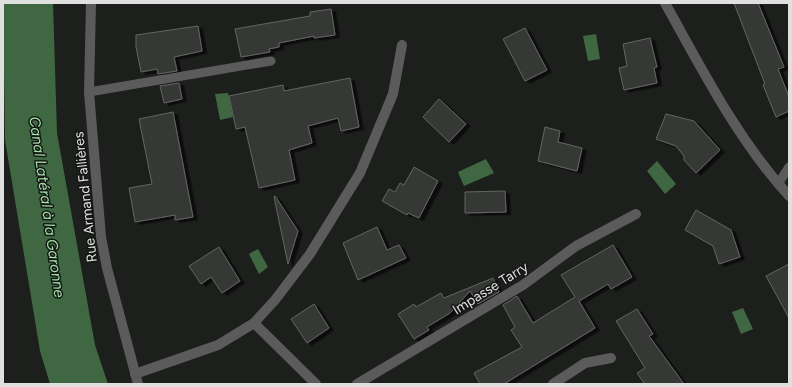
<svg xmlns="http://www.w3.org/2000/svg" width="792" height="387" viewBox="0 0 792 387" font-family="Figtree,sans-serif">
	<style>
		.water { fill: #3f6742 }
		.building { fill: #363836; stroke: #636563; filter: url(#shadow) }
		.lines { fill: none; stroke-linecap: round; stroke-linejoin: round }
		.lane { stroke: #5a5b5a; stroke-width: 9 }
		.street { stroke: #5a5b5a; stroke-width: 10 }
		.labels { text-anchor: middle; stroke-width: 3; stroke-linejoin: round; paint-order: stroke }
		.street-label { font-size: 14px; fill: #dfe0df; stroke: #141614 }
		.water-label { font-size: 15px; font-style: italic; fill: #a3e3a8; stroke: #141614 }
	</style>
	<defs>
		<filter id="shadow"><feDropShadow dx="4.5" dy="2.5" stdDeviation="0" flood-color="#0009"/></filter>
	</defs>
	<rect width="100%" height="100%" fill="#1d1f1d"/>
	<!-- water -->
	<g class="water">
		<path d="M3,3H53L57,133L95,345L108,384H50L40,351L5,140Z"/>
		<path d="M596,34L600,59L588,61L583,36Z"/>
		<path d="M228,93L233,117L220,120L215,94Z"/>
		<path d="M486,159L494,173L464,186L458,172Z"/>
		<path d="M657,161L676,184L665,194L647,171Z"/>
		<path d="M258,249L268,267L259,274L249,254Z"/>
		<path d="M743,308L753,329L741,334L732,312Z"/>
	</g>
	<!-- building -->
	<g class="building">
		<path d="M734,3H758L784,67L778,69L789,97V111L776,117L763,85L765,84Z"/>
		<path d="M331,9L335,35L314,38V36L279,43V47L269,49L270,52L241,57L235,29L310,16V12Z"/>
		<path d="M198,26L202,51L174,57L177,71L158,74L157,69L141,72L136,47V35Z"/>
		<path d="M525,28L547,70L525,81L503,39Z"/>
		<path d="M650,38L657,67L654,68L657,83L624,90L619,68L627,66L623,44Z"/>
		<path d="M350,78L359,127L341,131L338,118L308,126L312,143L289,150L295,180L259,188L245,127L236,129L229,96L283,85L284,91Z"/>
		<path d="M179,83L182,99L164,103L160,86Z"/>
		<path d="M439,99L466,124L449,142L423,117Z"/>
		<path d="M173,112L193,217L175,220V215L135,222L129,188L152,184L139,119Z"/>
		<path d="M666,114L694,121L720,150L696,173L684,160V156L676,146L656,139Z"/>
		<path d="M545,127L560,131L558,142L582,148L577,171L538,161Z"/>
		<path d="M414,167L438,181L419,218L408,213L407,215L382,201L389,189L395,192L400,183L404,185Z"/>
		<path d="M505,191L506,212L465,213V192Z"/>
		<path d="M275,196L298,231L288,264L274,197Z"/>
		<path d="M696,210L731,230L740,257L719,264L713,246L685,230Z"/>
		<path d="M377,227L387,250L399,245L406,258L358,280L343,243Z"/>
		<path d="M613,245L632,277L611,289L608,284L579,301L595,328L504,384H480L474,373L522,347L511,330L515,327L503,305L517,296L533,323L575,297L561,275Z"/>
		<path d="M219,247L240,281L222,293L211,277L201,284L189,266Z"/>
		<path d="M789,264V318L766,276Z"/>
		<path d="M493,278L499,292L478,304L470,291L450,313L427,327L429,330L414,339L398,314L414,304L416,307L441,293L444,298Z"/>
		<path d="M314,304L329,328L307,343L291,319Z"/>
		<path d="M637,309L653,334L649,336L684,384H645L637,373L645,368L616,321Z"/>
	</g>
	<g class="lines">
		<!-- lane -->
		<g class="lane">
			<path d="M89,92L271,61"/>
			<path d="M778,184L789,167"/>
		</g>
		<!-- street -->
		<g class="street">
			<path d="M91,3L89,92L101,237L107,268L138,384"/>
			<path d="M665,3C702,69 737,139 789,196"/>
			<path d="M254,323L316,384"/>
			<path d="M135,374L218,345L254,323L275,300L310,254L360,173L393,94L402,45"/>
			<path d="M357,384L523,285L576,246L636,214"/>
			<path d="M553,384L585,363L611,358"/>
		</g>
	</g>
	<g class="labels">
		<!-- street labels -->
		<g class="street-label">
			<text transform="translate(85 197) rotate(-96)" y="5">Rue Armand Fallières</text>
			<text transform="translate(490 288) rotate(-32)" y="5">Impasse Tarry</text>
		</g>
		<!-- water labels -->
		<g class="water-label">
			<text transform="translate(47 207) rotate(82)" y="5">Canal Latéral à la Garonne</text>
		</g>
	</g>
	<!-- border -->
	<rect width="792" height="387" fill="none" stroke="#dfe0df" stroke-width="8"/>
</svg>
